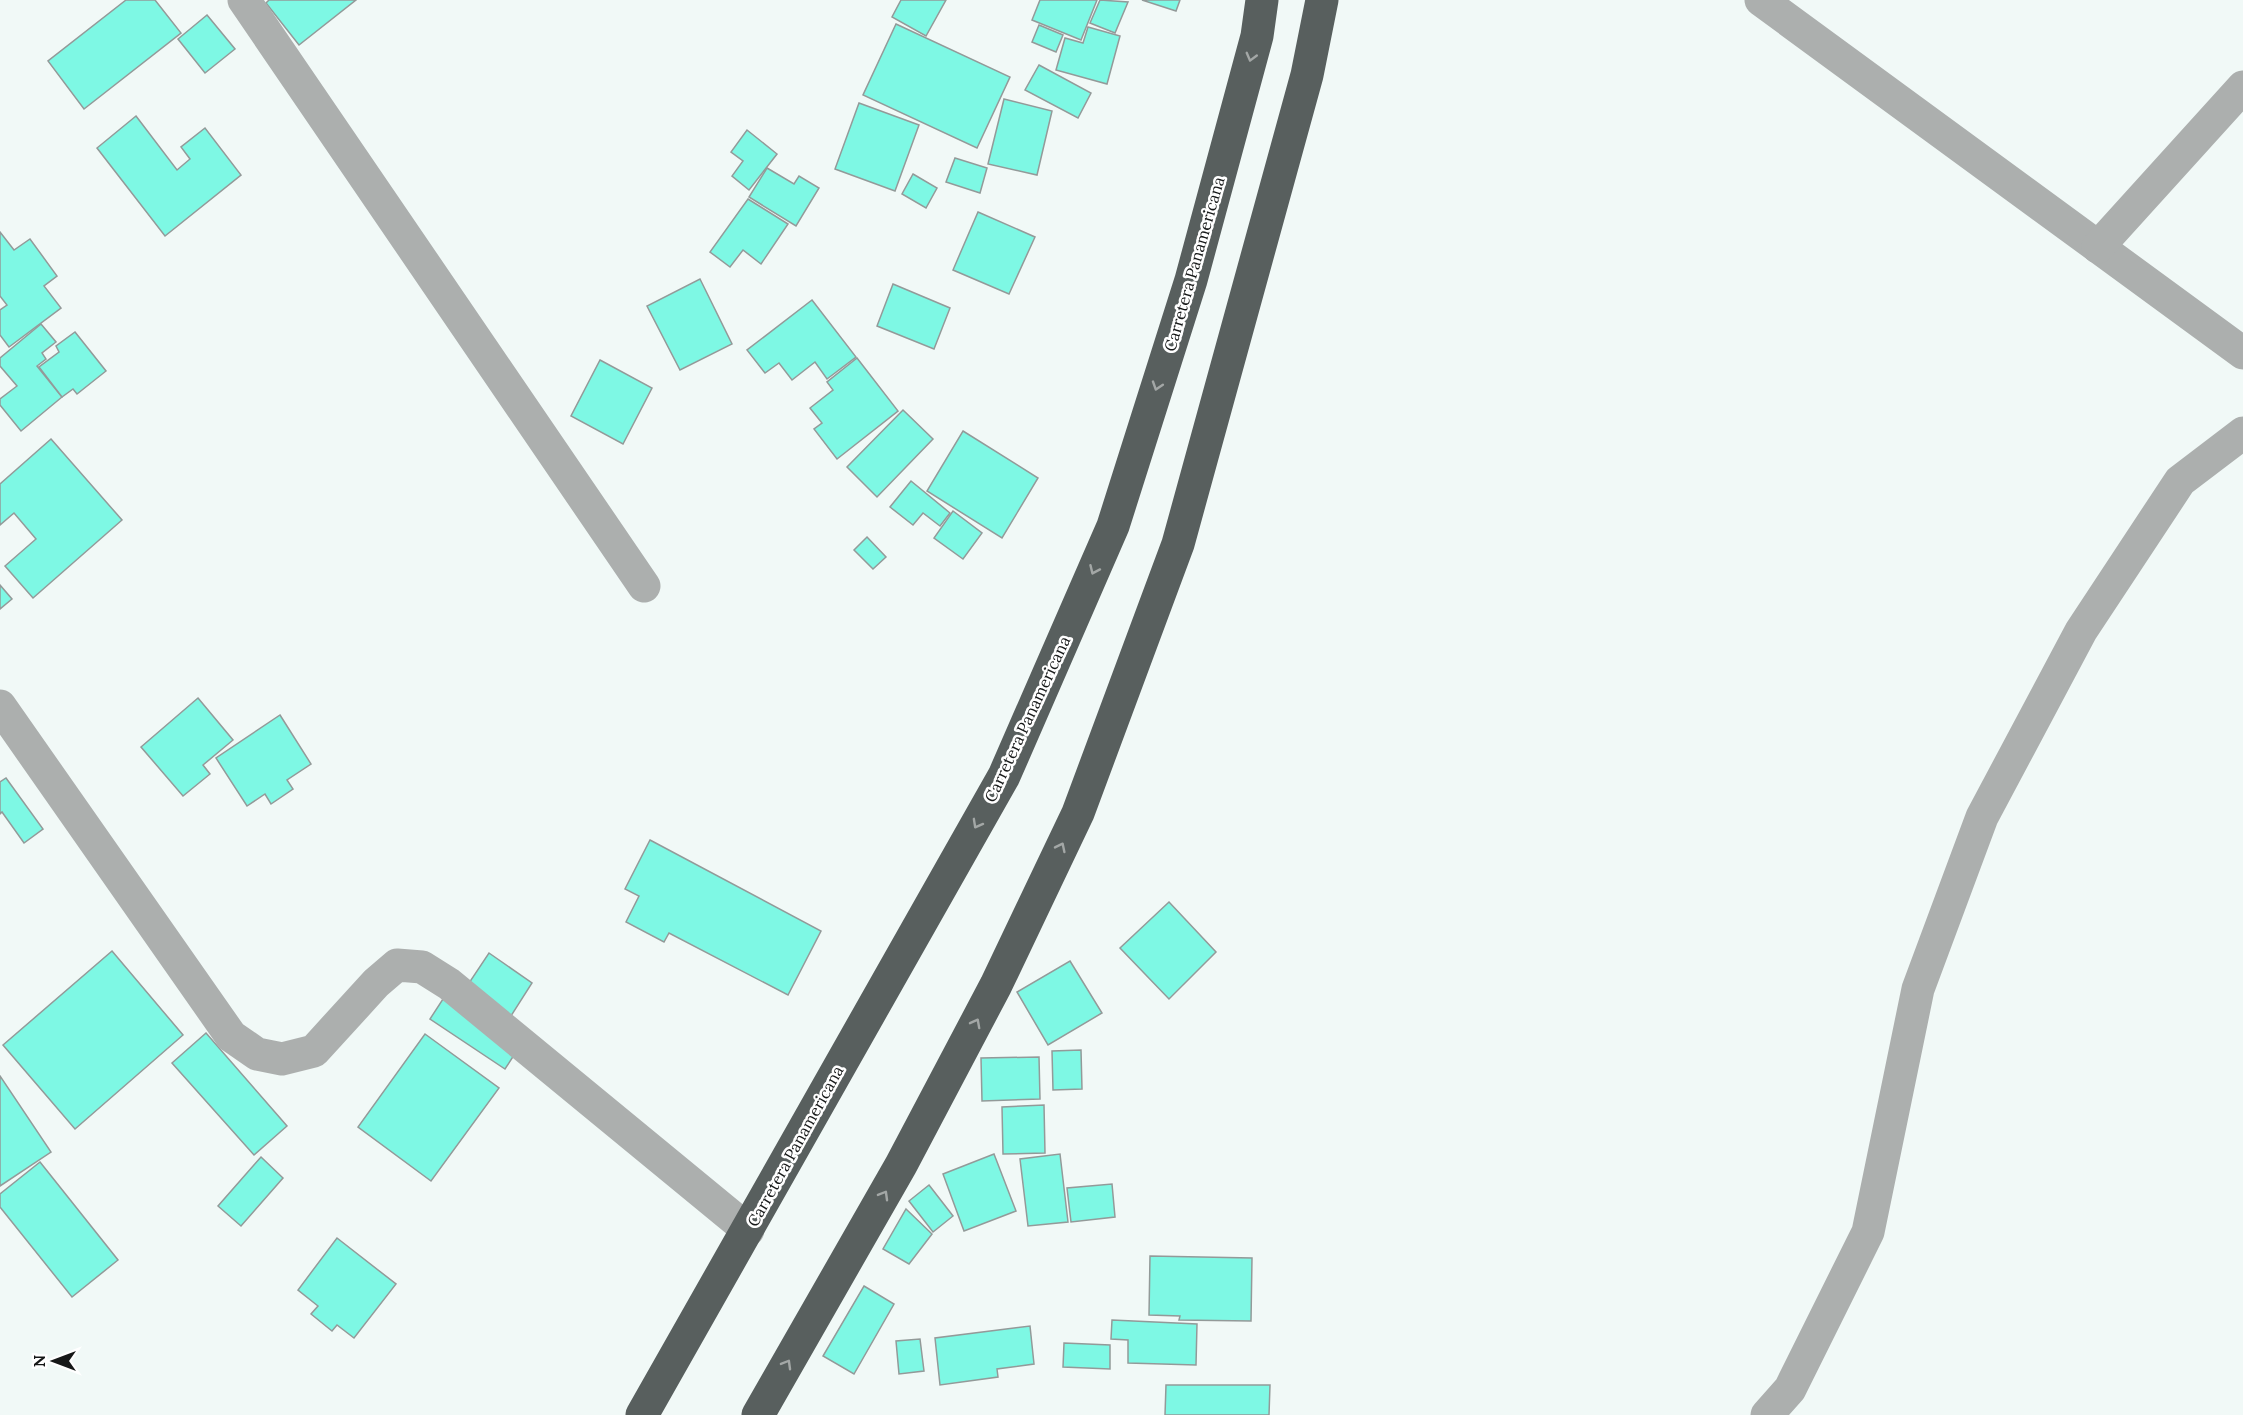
<svg xmlns="http://www.w3.org/2000/svg" width="2243" height="1415" viewBox="0 0 2243 1415" font-family="Lora,serif">
	<style>
		.building { fill: #7ef8e4; stroke: #939a99; stroke-width: 1.5 }
		.lines { fill: none; stroke-linecap: round; stroke-linejoin: round }
		.street { stroke: #acafae; stroke-width: 33 }
		.highway { stroke: #585f5e; stroke-width: 33 }
		.oneway { stroke: #a3a7a6 }
		.labels { text-anchor: middle; stroke-width: 5; stroke-linejoin: round; paint-order: stroke }
		.street-label { font-size: 16px; fill: #161818; stroke: #fff }
	</style>
	<rect width="100%" height="100%" fill="#f1f9f7"/>
	<!-- building -->
	<g class="building">
		<path d="M126,0H155L181,33L84,109L48,61Z"/>
		<path d="M269,0H356L299,45L266,3Z"/>
		<path d="M901,0H946L926,36L892,17Z"/>
		<path d="M1040,0H1097L1081,40L1032,20Z"/>
		<path d="M1100,0L1128,2L1115,33L1090,23Z"/>
		<path d="M1142,0H1180L1176,11Z"/>
		<path d="M207,15L235,49L205,73L178,39Z"/>
		<path d="M896,24L1010,77L977,148L863,95Z"/>
		<path d="M1039,25L1063,35L1056,52L1032,42Z"/>
		<path d="M1088,27L1120,36L1107,84L1056,70L1065,38L1083,43Z"/>
		<path d="M1039,65L1091,93L1078,118L1025,90Z"/>
		<path d="M1004,99L1052,111L1037,175L988,164Z"/>
		<path d="M859,103L919,125L895,191L835,169Z"/>
		<path d="M136,116L177,170L190,159L181,147L205,128L241,175L165,236L97,148Z"/>
		<path d="M747,130L777,154L749,190L732,176L743,161L731,152Z"/>
		<path d="M955,158L987,168L980,193L946,182Z"/>
		<path d="M767,168L794,184L799,176L819,188L796,226L749,197Z"/>
		<path d="M913,174L937,188L926,208L902,194Z"/>
		<path d="M748,199L788,224L761,264L743,250L730,267L710,252Z"/>
		<path d="M978,212L1035,237L1009,294L953,270Z"/>
		<path d="M0,232L14,250L30,239L57,276L44,286L61,308L9,347L0,335V310L7,305L0,296Z"/>
		<path d="M700,279L732,344L680,370L647,306Z"/>
		<path d="M893,284L950,308L934,349L877,326Z"/>
		<path d="M812,300L856,357L827,379L815,362L792,380L779,363L765,373L747,350Z"/>
		<path d="M41,324L56,342L42,353L46,359L37,366L62,397L21,431L0,405V399L17,386L0,366V358Z"/>
		<path d="M75,332L106,371L77,394L73,389L62,397L39,367L59,352L56,346Z"/>
		<path d="M857,358L898,411L837,459L814,429L822,423L810,408L833,390L827,382Z"/>
		<path d="M600,360L652,388L623,444L571,416Z"/>
		<path d="M903,410L933,439L877,497L847,467Z"/>
		<path d="M963,431L1038,478L1002,538L927,491Z"/>
		<path d="M51,439L122,520L33,598L5,566L36,539L14,513L0,525V484Z"/>
		<path d="M911,481L950,513L940,526L923,513L913,525L890,507Z"/>
		<path d="M953,511L982,533L963,559L934,538Z"/>
		<path d="M867,537L886,557L873,569L854,550Z"/>
		<path d="M0,585L12,599L0,609Z"/>
		<path d="M198,698L233,740L203,765L210,774L183,796L141,747Z"/>
		<path d="M280,715L311,764L287,780L293,789L271,804L265,794L247,806L216,758Z"/>
		<path d="M6,778L43,829L24,843L2,812L0,814V782Z"/>
		<path d="M650,840L821,931L788,995L669,933L664,942L626,922L639,896L625,889Z"/>
		<path d="M1169,902L1216,952L1169,999L1120,948Z"/>
		<path d="M112,951L183,1035L75,1129L3,1045Z"/>
		<path d="M489,953L532,983L509,1019L465,989Z"/>
		<path d="M1070,961L1102,1013L1048,1045L1017,992Z"/>
		<path d="M443,999L518,1049L505,1069L430,1019Z"/>
		<path d="M206,1033L287,1126L254,1155L172,1063Z"/>
		<path d="M425,1034L499,1088L431,1181L358,1127Z"/>
		<path d="M1081,1050L1082,1089L1053,1090L1052,1051Z"/>
		<path d="M1039,1057L1040,1099L982,1101L981,1058Z"/>
		<path d="M0,1076L51,1152L0,1186Z"/>
		<path d="M1044,1105L1045,1153L1003,1154L1002,1107Z"/>
		<path d="M994,1154L1016,1211L964,1231L943,1174Z"/>
		<path d="M1060,1154L1068,1222L1028,1226L1020,1159Z"/>
		<path d="M261,1157L283,1178L241,1226L218,1206Z"/>
		<path d="M40,1162L118,1260L72,1297L0,1207V1194Z"/>
		<path d="M1112,1184L1115,1217L1071,1222L1067,1188Z"/>
		<path d="M929,1185L953,1216L933,1232L909,1201Z"/>
		<path d="M906,1209L932,1234L909,1264L883,1249Z"/>
		<path d="M337,1238L396,1284L354,1338L337,1325L332,1331L311,1314L318,1306L298,1290Z"/>
		<path d="M1150,1256L1252,1258L1251,1321L1179,1320L1180,1316L1149,1315Z"/>
		<path d="M864,1286L894,1304L854,1374L823,1356Z"/>
		<path d="M1112,1320L1197,1324L1196,1365L1128,1363V1340L1111,1339Z"/>
		<path d="M1030,1326L1034,1364L997,1369L998,1377L940,1385L935,1338Z"/>
		<path d="M920,1339L924,1371L899,1374L896,1341Z"/>
		<path d="M1064,1343L1110,1345V1369L1063,1367Z"/>
		<path d="M1166,1385H1270L1269,1415H1165Z"/>
	</g>
	<g class="lines">
		<!-- street -->
		<g class="street">
			<path d="M244,0L644,586"/>
			<path d="M1761,0L2243,353"/>
			<path d="M2098,247L2243,87"/>
			<path d="M0,706L231,1036L257,1054L282,1059L314,1051L376,983L397,965L422,967L449,984L748,1230"/>
			<path d="M1767,1415L1790,1389L1868,1232L1918,989L1982,817L2081,631L2180,481L2243,433"/>
		</g>
		<!-- highway -->
		<g class="highway">
			<path d="M642,1415L1004,776L1113,526L1191,280L1257,36L1262,0"/>
			<path d="M758,1415L901,1165L996,985L1078,813L1178,544L1307,75L1322,0"/>
		</g>
	</g>
	<!-- one-way arrows -->
	<defs><path id="oneway-chevron" d="M-2-3.5L2.5 0L-2 3.5" fill="none" stroke-width="1.6" stroke-linecap="round" stroke-linejoin="round" transform="scale(1.5)"/></defs>
	<g class="oneway">
		<use href="#oneway-chevron" transform="translate(1251 57) rotate(105)"/>
		<use href="#oneway-chevron" transform="translate(1157 386) rotate(108)"/>
		<use href="#oneway-chevron" transform="translate(1094 570) rotate(114)"/>
		<use href="#oneway-chevron" transform="translate(977 824) rotate(119)"/>
		<use href="#oneway-chevron" transform="translate(1061 847) rotate(-64)"/>
		<use href="#oneway-chevron" transform="translate(976 1023) rotate(-62)"/>
		<use href="#oneway-chevron" transform="translate(884 1195) rotate(-60)"/>
		<use href="#oneway-chevron" transform="translate(787 1364) rotate(-60)"/>
	</g>
	<g class="labels">
		<!-- street labels -->
		<g class="street-label">
			<text transform="translate(1194 264) rotate(-74)" y="6">Carretera Panamericana</text>
			<text transform="translate(1027 719) rotate(-65)" y="6">Carretera Panamericana</text>
			<text transform="translate(795 1146) rotate(-61)" y="6">Carretera Panamericana</text>
		</g>
	</g>
	<!-- north arrow -->
	<g transform="translate(54 1361) rotate(270)" stroke="#ffffff" stroke-width="4.5" paint-order="stroke">
	<path d="M0-4.5L10 22L0 15L-10 22Z" fill="#161818"/>
	<text y="-9" font-size="16" font-weight="bold" text-anchor="middle" fill="#161818">N</text>
	</g>
</svg>
